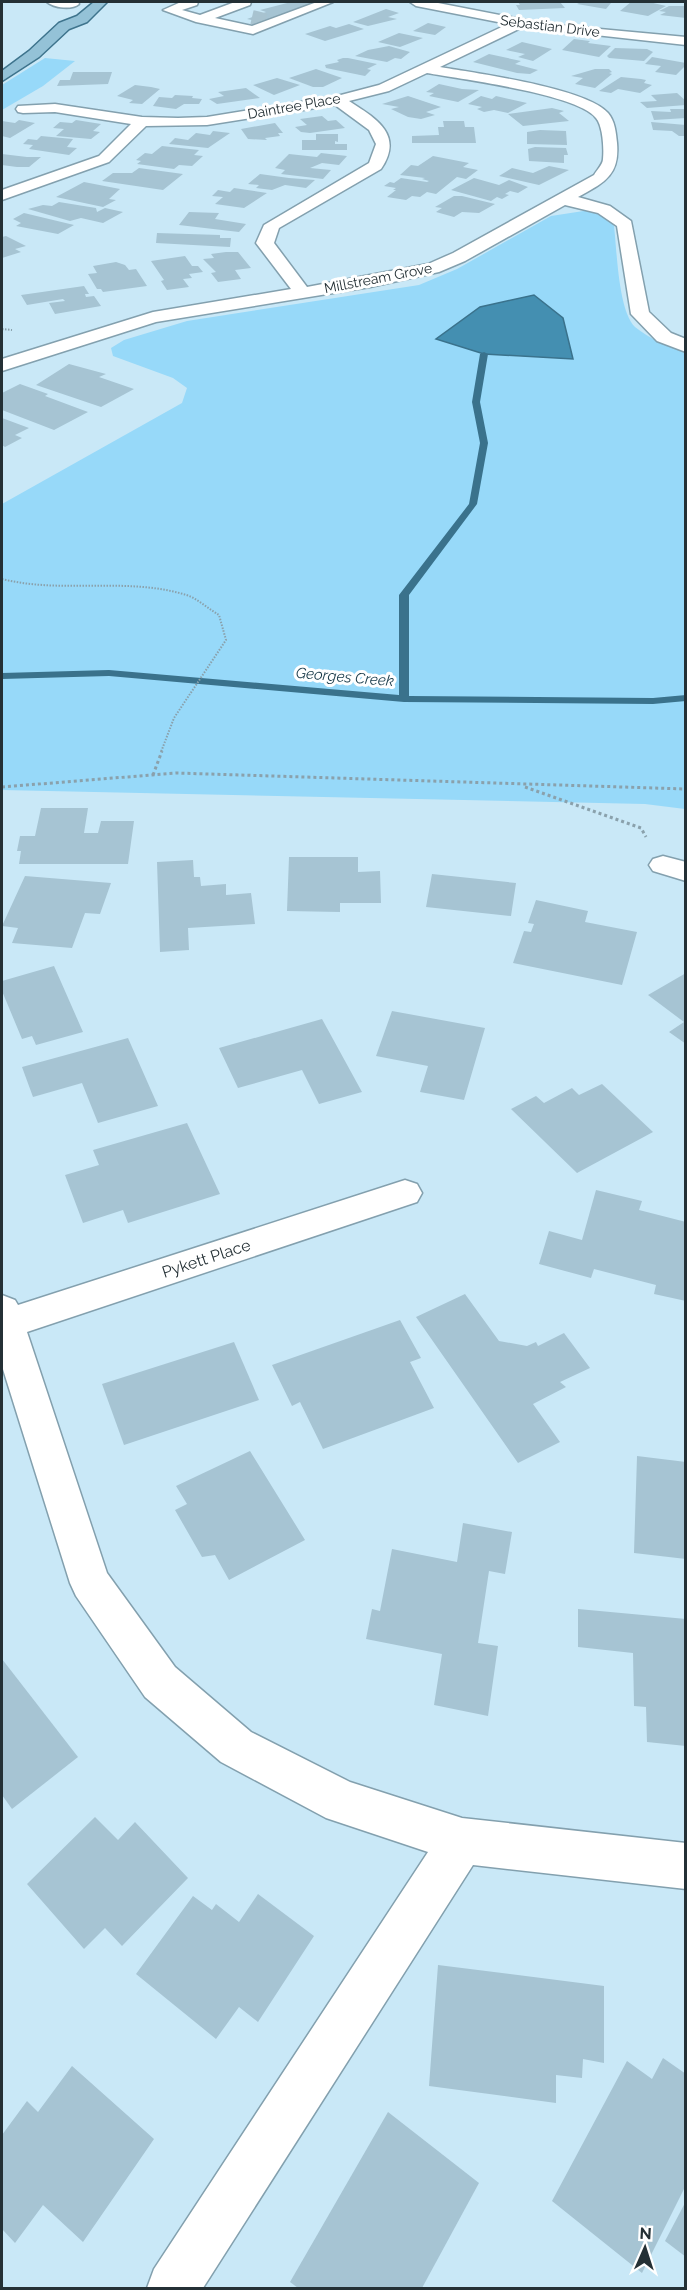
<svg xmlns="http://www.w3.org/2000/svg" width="687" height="2290" viewBox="0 0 687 2290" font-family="Raleway,sans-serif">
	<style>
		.green { fill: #97d9f9 }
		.water { fill: #448fb1; stroke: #3a728c; stroke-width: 1.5 }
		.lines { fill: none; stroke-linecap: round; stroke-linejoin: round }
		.stream { fill: #3a728c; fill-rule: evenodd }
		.building { fill: #a6c4d3 }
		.minor-tunnel { stroke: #a8c3d0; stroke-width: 14; stroke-dasharray: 14 8; stroke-linecap: butt }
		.minor-casing { stroke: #83a0ae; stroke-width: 3 }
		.major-casing { stroke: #3e748d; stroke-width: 3 }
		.path-far1 { stroke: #8aa1ac; stroke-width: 2; stroke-dasharray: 1.5 1.5; stroke-linecap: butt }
		.path { stroke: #8aa1ac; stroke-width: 3; stroke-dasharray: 3 3; stroke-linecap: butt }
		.minor { fill: #fff; fill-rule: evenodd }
		.major { fill: #94c2d7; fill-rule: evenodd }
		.labels { text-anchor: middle; stroke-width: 6; stroke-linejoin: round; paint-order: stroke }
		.far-street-label { font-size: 14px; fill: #243035; stroke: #fff }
		.far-water-label { font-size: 15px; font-style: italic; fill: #173948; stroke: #fff }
		.street-label { font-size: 16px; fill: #243035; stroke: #fff }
	</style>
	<rect width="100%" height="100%" fill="#c9e8f7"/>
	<!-- green -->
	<g class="green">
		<path d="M45,58L75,61L43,86L2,110V85Z"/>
		<path d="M590,210L606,216L614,226C617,250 618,310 635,327C650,339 668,346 685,353V809L645,804L2,790V504L182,403L187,388L173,378L113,356L111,348L124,340L187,321L419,285L457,269L551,216Z"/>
	</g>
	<!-- water -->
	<path class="water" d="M534,295L563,318L573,359L484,354L436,339L480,307Z"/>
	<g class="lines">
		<!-- stream -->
		<path class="stream" d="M484,352L488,354L480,402L488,443L477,504L409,595V696L653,698L686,695V701L653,704L404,702L109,676L2,679V673L109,670L399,695V595L469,504L480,443L472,402L480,354Z"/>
	</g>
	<!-- building -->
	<g class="building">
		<path d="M291,2H319L264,23L247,19L266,12L260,10Z"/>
		<path d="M518,2H560L565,8L519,10L516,5H520Z"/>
		<path d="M581,2H608L611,3L606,9L577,4Z"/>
		<path d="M631,2H649L666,6L648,16L620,11Z"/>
		<path d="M669,6H686V18L660,15L666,12L659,11Z"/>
		<path d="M386,9L399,13L388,17L397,19L368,26L353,22Z"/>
		<path d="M428,23L446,27L435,35L413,31Z"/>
		<path d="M349,24L364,29L325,41L305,34L330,26L336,28Z"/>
		<path d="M399,33L423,38L400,47L378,42Z"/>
		<path d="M574,39L590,41L588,43L611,46L599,57L562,50Z"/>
		<path d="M522,42L552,49L533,61L518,57L525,54L506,50Z"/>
		<path d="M389,46L410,52L401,59L395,58L387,62L355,56L368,50Z"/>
		<path d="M615,48L647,49L653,52L644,61L609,58L607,56Z"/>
		<path d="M489,54L521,61L515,64L538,70L530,74L517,73L473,62Z"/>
		<path d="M652,57L686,63V65L676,75L655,72L661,66L645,64Z"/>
		<path d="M343,58H348L377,64L367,69L371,70L365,76L326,68L325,65L339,62L337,60Z"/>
		<path d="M316,69L342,78L323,87H313L289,78Z"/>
		<path d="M595,69H609L612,72L609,73L612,74L595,88L575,84L583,78L571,76Z"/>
		<path d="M73,72H112L108,84L57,86L60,80H70Z"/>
		<path d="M621,77L641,79L646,80L644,83L652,85L640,93L618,89L611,93L599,91Z"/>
		<path d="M277,78L300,85L274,95L253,85Z"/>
		<path d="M439,84L462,89L479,90L458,102L429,96L434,93L426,92Z"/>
		<path d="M135,85L151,87L160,89L142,104L129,103L133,100L117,96Z"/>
		<path d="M246,88L260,98L217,104L209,99L224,96L218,92Z"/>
		<path d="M677,93L686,101V105L647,108L640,102L657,101L651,95Z"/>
		<path d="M175,95L193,96L192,98L202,99L199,104H184L176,109L153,106L159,97L172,98Z"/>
		<path d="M408,96L441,107L426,112L435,115L421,119L408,117L391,109L399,107L382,104Z"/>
		<path d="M481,96L492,99L496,96L527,103L508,113L494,110L484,112L477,109L482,107L468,104Z"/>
		<path d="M552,108L564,111L559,113L569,121L523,126L508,114Z"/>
		<path d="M670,109H686V118L654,120L651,111L671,112Z"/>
		<path d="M322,116L328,121L336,120L345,128L310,133L301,132L295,127L307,125L300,119Z"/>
		<path d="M19,120L35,123L10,138L2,136V121L15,123Z"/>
		<path d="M76,120L101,124L93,131L100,132L91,139L56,136L64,129L53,128L60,122L72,123Z"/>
		<path d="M443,121H464L465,127H474L476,143H412V136L439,135L438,127H444Z"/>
		<path d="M651,122L686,125V136H679L672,131L653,130Z"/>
		<path d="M275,123L283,133H278L280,136L265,138L267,140L248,139L241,129Z"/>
		<path d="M540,130L566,131L567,145L527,144V132Z"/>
		<path d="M213,131L230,133L208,148L169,144L175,138L188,140L196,133L210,135Z"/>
		<path d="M316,134H338V142L335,141V144H347V150H302V140H316Z"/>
		<path d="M41,136L73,139L67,147L77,148L69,155L29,149L33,145L23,144L28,139L37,140Z"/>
		<path d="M162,146L199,150L194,155L203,156L192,166L179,165L174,169L137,164L141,161L136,160L145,153L152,154Z"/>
		<path d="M535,147L566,148L568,155H564V163L529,161L528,149Z"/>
		<path d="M321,153L347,156L339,165L322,163L310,168L331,170L323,179L281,174L285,170L275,168L289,154L317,157Z"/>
		<path d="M2,154L27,157H41L29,167H17L2,165Z"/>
		<path d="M433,156L469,163L463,167L478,170L466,179L457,177L436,194L427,192L420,197L412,196L406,200L387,197L396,190H393L396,188L384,186L390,182L394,183L401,178L427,182L429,181L422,179L425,178L400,175L411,165L418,166Z"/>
		<path d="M549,166L569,170L539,185L499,176L512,168L533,173Z"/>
		<path d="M139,168L183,174L163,190L102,181L113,173H132Z"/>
		<path d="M260,174L289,178L315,180L306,188L285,185L272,190L256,188L259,185L248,184Z"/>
		<path d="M474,178L499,185L509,180L528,187L518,193L510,191L505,194L509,195L502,199L497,197L491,201L451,190Z"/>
		<path d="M84,182L120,189L109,199L116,200L103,207L56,197Z"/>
		<path d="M234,188L267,193L244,208L215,204L223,197L212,196L218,190L230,192Z"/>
		<path d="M454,196H462L495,204L479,213L462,212L454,217L436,212L442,208L435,207Z"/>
		<path d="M59,202L96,208L97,212L105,208L123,212L103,223L81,218L70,221L28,209L43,205L52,206Z"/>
		<path d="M189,212L219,213L215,219L246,224L239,232L179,225Z"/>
		<path d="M24,213L74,225L58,234L16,226L21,223L13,219Z"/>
		<path d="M157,233L220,235V238H231L230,247L156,243Z"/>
		<path d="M6,236L26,246L15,249L21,252L2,258V237Z"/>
		<path d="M226,252H238L251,268L235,270L241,279L218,282L211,273L216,272L203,259L214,258L211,254Z"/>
		<path d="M185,256L192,266H198L203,272L189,274L192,278L183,279L189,287L167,290L161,281L164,280L151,261Z"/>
		<path d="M116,262L125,265L129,270L136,269L147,286L103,292L101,289H97L88,274L97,273L93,266Z"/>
		<path d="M84,286L89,294H85L86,297L94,296L101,306L55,314L49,303L65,301L63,299L27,305L21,295Z"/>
		<path d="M69,364L106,374L99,377L134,389L101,407L36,385Z"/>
		<path d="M20,384L48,394L45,396L88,412L54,430L2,410V393Z"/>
		<path d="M2,418L29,428L15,435L22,438L5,447L2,445Z"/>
		<path d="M41,808H88L84,833H98L101,821H134L128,864H19L21,851H17L20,836H35Z"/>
		<path d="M289,857H358V872L380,871L381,903H340V912L287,911Z"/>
		<path d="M193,860L194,877H200L201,886L226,884V895L251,893L255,924L188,928L189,950L160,952L157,862Z"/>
		<path d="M432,874L516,883L511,916L426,907Z"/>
		<path d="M25,876L111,883L100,914L85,913L72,948L12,943L18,928L2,926Z"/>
		<path d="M536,900L588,911L585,922L637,932L622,985L513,963L524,931L531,932L534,924L528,923Z"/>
		<path d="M54,966L83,1032L36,1045L32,1036L22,1039L2,991V981Z"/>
		<path d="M686,973V1044L669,1032L684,1022L648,995Z"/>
		<path d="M392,1011L485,1028L464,1100L420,1092L428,1066L376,1056Z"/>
		<path d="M322,1019L362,1092L319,1104L302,1070L238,1088L219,1048Z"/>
		<path d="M128,1038L158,1106L98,1123L82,1083L33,1097L22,1067Z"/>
		<path d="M602,1084L653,1132L577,1173L511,1109L536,1096L544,1103L572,1088L579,1095Z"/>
		<path d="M187,1123L220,1194L128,1223L123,1210L83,1223L65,1175L99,1165L93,1150Z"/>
		<path d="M596,1190L642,1201L639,1210L686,1222V1301L654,1294L656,1285L594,1269L591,1278L539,1264L549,1231L582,1240Z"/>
		<path d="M465,1294L499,1341L527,1346L536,1342L538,1346L564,1333L590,1368L560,1382L566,1387L533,1404L560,1442L518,1463L416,1317Z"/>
		<path d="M400,1320L421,1358L410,1362L434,1408L323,1449L300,1402L292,1406L272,1365Z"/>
		<path d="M234,1342L259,1400L124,1445L102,1384Z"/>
		<path d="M250,1451L305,1540L229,1580L215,1555L202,1557L175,1510L187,1504L176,1486Z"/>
		<path d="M637,1456L686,1462V1559L634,1553Z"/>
		<path d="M463,1523L512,1532L505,1574L489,1571L478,1643L498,1646L488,1716L434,1705L442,1654L366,1639L372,1609L380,1611L392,1549L457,1562Z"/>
		<path d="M578,1609L686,1619V1746L647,1742L646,1707L634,1706L633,1653L578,1647Z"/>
		<path d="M2,1659L78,1757L12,1809L2,1795Z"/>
		<path d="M95,1817L118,1840L135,1822L188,1878L122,1946L105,1928L84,1949L27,1884Z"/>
		<path d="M258,1894L314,1936L258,2022L239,2007L216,2039L136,1974L193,1896L212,1910L216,1904L239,1922Z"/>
		<path d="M438,1965L604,1986V2063L583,2059L582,2078L556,2075V2103L429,2086Z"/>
		<path d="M663,2058L686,2074V2185L642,2273L552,2201L627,2061L652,2079Z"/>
		<path d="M72,2066L154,2139L83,2242L43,2205L15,2243L2,2229V2135L27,2101L38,2112Z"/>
		<path d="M388,2112L479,2183L422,2288H298L290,2282Z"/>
		<path d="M686,2201V2257L665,2241Z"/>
	</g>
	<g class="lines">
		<!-- minor-tunnel -->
		<path class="minor-tunnel" d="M252,17L269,21"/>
		<!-- minor casing -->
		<g class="minor-casing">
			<g id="minor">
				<path d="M47,2H78L79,4C72,10 54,8 47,2Z"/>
				<path d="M181,2H198L197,5L182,10L200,15L235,2H251L250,5L215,18L252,26L317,2H333L253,34L196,22L163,10Z"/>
				<path d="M410,2H433L546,24L686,37V45L523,27L440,67C475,73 586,88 608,113C615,121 616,133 617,143C620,176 603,183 578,197L610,206L631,221L649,312L671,333L686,339V352L657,341L631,314L617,226L598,213L565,205L465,261L439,272L370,287L156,322L2,371V359L153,312L291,289L256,243L264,225L369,163L376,144L369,130L335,105L207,125L146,126L109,162L2,200V190L99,156L131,124L55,112L23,113L18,112L16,109L18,106L55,104L142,117L178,118L207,117L337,96L379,85L508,24L416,6ZM427,73C460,79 578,94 596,118C603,126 604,149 603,159C603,164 597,170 594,175L453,253L428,264L307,287L274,243L279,228L381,169C404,135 377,119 349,101L389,91Z"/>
				<path d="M663,856L686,862V881L653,871L649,865L653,859Z"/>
				<path d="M405,1180L417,1184L422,1193L417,1202L27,1332L107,1573L175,1667L251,1732L350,1782L462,1818L686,1843V1889L473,1865L203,2288H147L154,2269L428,1852L326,1818L221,1762L145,1697L76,1596L70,1583L2,1366V1295L15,1300L18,1305Z"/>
			</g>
		</g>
		<!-- major casing -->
		<g class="major-casing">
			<path id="major" d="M94,2H107L87,22L69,29L39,57L2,81V71L29,51L59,23L77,16Z"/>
		</g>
		<!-- path-far1 -->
		<g class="path-far1">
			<path d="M2,329L12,330"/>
			<path d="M2,579C62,594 124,577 183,594C196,597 207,608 219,615L226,640L174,718L161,752"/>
		</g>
		<!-- path -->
		<g class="path">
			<path d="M153,775L162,751"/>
			<path d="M2,787L176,773L686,789"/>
			<path d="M525,787L641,828L646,837"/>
		</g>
		<!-- minor -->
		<use href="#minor" class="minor"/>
		<!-- major -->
		<use href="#major" class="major"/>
	</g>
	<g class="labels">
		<!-- far-street labels -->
		<g class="far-street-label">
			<text transform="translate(550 26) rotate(7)" y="5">Sebastian Drive</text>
			<text transform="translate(294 106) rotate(-10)" y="5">Daintree Place</text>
			<text transform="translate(378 278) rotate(-11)" y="5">Millstream Grove</text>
		</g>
		<!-- far-water labels -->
		<g class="far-water-label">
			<text transform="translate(345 677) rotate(5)" y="5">Georges Creek</text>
		</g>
		<!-- street labels -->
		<g class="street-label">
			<text transform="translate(206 1258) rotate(-18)" y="6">Pykett Place</text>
		</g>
	</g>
	<!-- border -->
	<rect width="687" height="2290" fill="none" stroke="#243035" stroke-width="6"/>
	<!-- north arrow -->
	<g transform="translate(645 2248) rotate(3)" stroke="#ffffff" stroke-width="4.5" paint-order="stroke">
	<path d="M0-4.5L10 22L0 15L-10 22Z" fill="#243035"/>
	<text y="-9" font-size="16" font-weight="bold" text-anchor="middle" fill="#243035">N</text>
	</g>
</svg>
